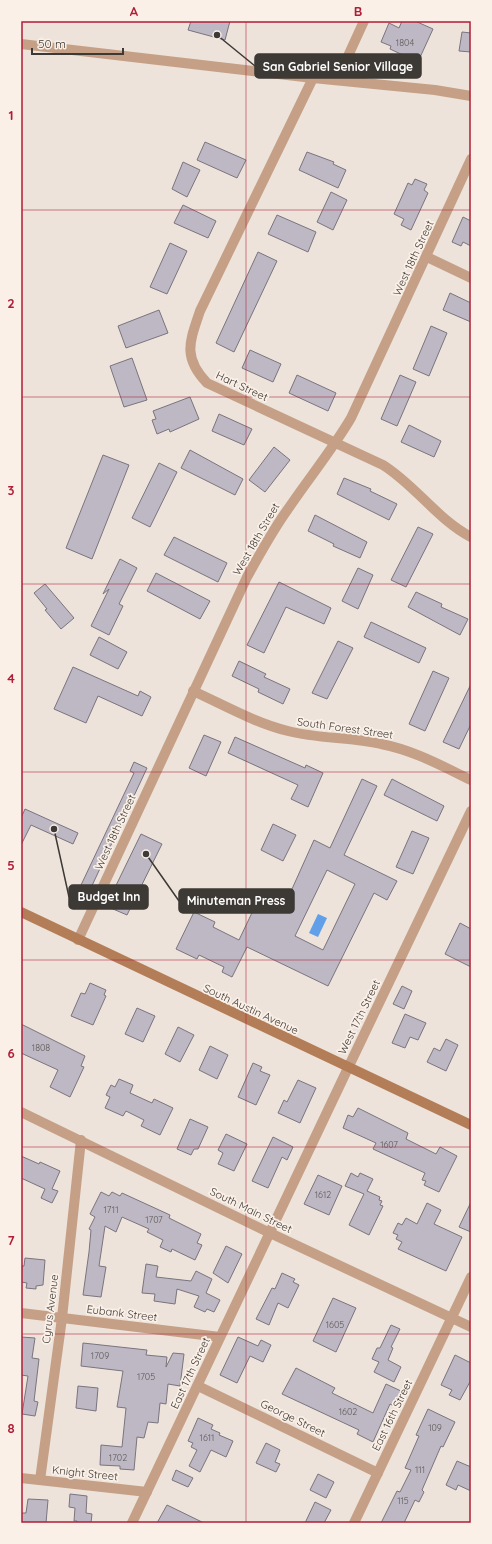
<svg xmlns="http://www.w3.org/2000/svg" width="492" height="1544" viewBox="0 0 492 1544" font-family="Quicksand,sans-serif">
	<style>
		.water { fill: #619fe8 }
		.building { fill: #bdb8c3; stroke: #79747e; fill-rule: evenodd }
		.lines { fill: none; stroke-linecap: round; stroke-linejoin: round }
		.minor { stroke: #c5a086; stroke-width: 10 }
		.tertiary { stroke: #c5a086; stroke-width: 10 }
		.secondary { stroke: #b37d57; stroke-width: 10 }
		.grid { fill: none; stroke: #b01d36; stroke-width: 1; stroke-opacity: 0.55 }
		.labels { text-anchor: middle; stroke-width: 3.5; stroke-linejoin: round; paint-order: stroke }
		.number-label { font-size: 9px; fill: #5d5958 }
		.street-label { font-size: 11px; fill: #3d3935; stroke: #faf0e7 }
		.leader { fill: none; stroke: #3d3935; stroke-width: 1.5 }
		.callout-dot { fill: #3d3935; stroke: #faf0e7; stroke-width: 1.5 }
		.callout { fill: #3d3935; stroke: #3d3935; stroke-width: 1.5 }
		.callout-label { font-size: 12px; text-anchor: middle; font-weight: bold; fill: #fff }
		.neatline { fill: none; stroke: #b01d36; stroke-width: 1.5 }
		.grid-label { font-size: 13px; text-anchor: middle; font-weight: bold; fill: #b01d36 }
	</style>
	<rect width="100%" height="100%" fill="#ede3da"/>
	<!-- water -->
	<path class="water" d="M318,914L327,918L318,937L309,933Z"/>
	<!-- building -->
	<g class="building">
		<path d="M191,21H230L225,40L188,30Z"/>
		<path d="M402,21H415L433,29L417,64L404,58L405,56L390,49L391,46L381,42L389,23L399,28Z"/>
		<path d="M462,32L471,33V52L459,51Z"/>
		<path d="M205,142L246,160L237,178L197,160Z"/>
		<path d="M307,152L334,162L333,164L346,170L338,188L299,170Z"/>
		<path d="M183,162L200,170L187,197L172,189Z"/>
		<path d="M415,179L427,184L424,190L428,193L411,230L401,225L404,219L394,214L408,183L412,185Z"/>
		<path d="M331,192L347,200L333,230L317,222Z"/>
		<path d="M183,205L216,221L208,238L174,223Z"/>
		<path d="M277,215L316,232L308,252L268,234Z"/>
		<path d="M463,217L471,221V246L463,242L461,246L452,242Z"/>
		<path d="M170,243L187,251L167,294L150,287Z"/>
		<path d="M258,252L277,261L234,352L216,343Z"/>
		<path d="M450,293L471,303V322L443,310Z"/>
		<path d="M159,310L168,333L126,348L118,326Z"/>
		<path d="M431,326L447,333L429,376L413,369Z"/>
		<path d="M250,350L281,364L273,382L242,368Z"/>
		<path d="M132,358L147,400L124,407L110,366Z"/>
		<path d="M297,375L336,393L328,411L289,393Z"/>
		<path d="M400,375L416,382L397,426L381,419Z"/>
		<path d="M190,397L199,419L170,432L169,429L157,434L152,420L156,419L153,411Z"/>
		<path d="M219,414L252,429L244,445L212,431Z"/>
		<path d="M409,425L441,441L434,457L401,442Z"/>
		<path d="M274,447L290,460L265,492L249,480Z"/>
		<path d="M190,450L243,479L235,495L181,468Z"/>
		<path d="M103,455L129,465L92,559L66,548Z"/>
		<path d="M159,463L177,472L150,527L132,518Z"/>
		<path d="M344,478L371,489L370,491L397,504L389,520L337,494Z"/>
		<path d="M315,515L367,542L360,558L333,546L334,544L308,531Z"/>
		<path d="M418,527L433,534L406,587L391,580Z"/>
		<path d="M174,537L227,563L218,582L164,555Z"/>
		<path d="M120,559L137,568L119,604L123,606L109,635L91,626L109,589L103,594Z"/>
		<path d="M358,568L373,575L358,609L342,601Z"/>
		<path d="M156,573L210,601L200,619L147,591Z"/>
		<path d="M279,582L331,608L324,624L286,607L264,653L247,645Z"/>
		<path d="M45,584L74,618L61,629L45,610L47,609L34,593Z"/>
		<path d="M416,592L442,604L441,607L468,619L460,635L408,607Z"/>
		<path d="M371,622L426,648L419,663L364,637Z"/>
		<path d="M99,637L127,652L118,669L90,655Z"/>
		<path d="M338,641L353,648L327,699L312,693Z"/>
		<path d="M239,661L266,674L264,677L290,689L283,704L258,692L259,689L232,676Z"/>
		<path d="M73,667L138,696L140,691L151,697L142,716L98,696L86,723L54,709Z"/>
		<path d="M433,671L449,678L425,731L409,724Z"/>
		<path d="M471,684V724L459,749L443,742Z"/>
		<path d="M204,735L221,742L206,776L189,768Z"/>
		<path d="M235,737L305,768L306,765L323,773L308,807L291,799L298,785L228,753Z"/>
		<path d="M134,762L147,768L82,907L73,902L134,773L130,771Z"/>
		<path d="M362,779L377,786L344,855L397,881L387,900L374,893L328,986L247,947L232,977L222,972L224,967L199,955L197,959L176,949L194,912L215,922L213,927L239,940L259,898L283,909L314,840L330,848ZM327,870L355,884L323,950L295,936Z"/>
		<path d="M392,779L444,806L437,821L384,795Z"/>
		<path d="M25,809L78,833L73,844L31,825L21,845V818Z"/>
		<path d="M273,824L296,835L283,861L261,850Z"/>
		<path d="M412,831L429,838L413,874L396,867Z"/>
		<path d="M141,834L162,844L127,915L106,906Z"/>
		<path d="M460,923L471,929V967L445,954Z"/>
		<path d="M90,983L106,990L104,995L106,996L93,1025L71,1016L81,993L85,994Z"/>
		<path d="M402,986L412,991L404,1009L393,1004Z"/>
		<path d="M137,1008L155,1016L143,1042L125,1034Z"/>
		<path d="M405,1014L426,1023L418,1040L410,1037L405,1048L392,1043Z"/>
		<path d="M21,1024L85,1056L81,1066L84,1067L70,1097L50,1087L58,1070L21,1053Z"/>
		<path d="M178,1027L194,1035L180,1062L165,1054Z"/>
		<path d="M446,1039L458,1045L446,1071L427,1062L434,1048L440,1051Z"/>
		<path d="M210,1046L228,1055L217,1079L199,1070Z"/>
		<path d="M253,1063L262,1067L260,1071L270,1075L256,1105L238,1097Z"/>
		<path d="M119,1079L133,1085L130,1093L152,1103L154,1099L173,1108L160,1135L141,1126L144,1120L126,1111L123,1116L105,1108L110,1097L106,1095L111,1085L115,1087Z"/>
		<path d="M298,1080L316,1088L300,1123L278,1113L284,1100L287,1102Z"/>
		<path d="M358,1108L408,1133L406,1139L436,1154L440,1147L457,1156L439,1192L424,1185L426,1181L422,1180L425,1173L373,1149L376,1143L343,1128L348,1115L353,1117Z"/>
		<path d="M190,1119L208,1127L198,1149H194L191,1155L177,1149Z"/>
		<path d="M226,1134L247,1144L234,1171L218,1164L223,1153L218,1150Z"/>
		<path d="M273,1137L293,1147L287,1160L282,1157L268,1188L252,1181Z"/>
		<path d="M21,1156L39,1164L40,1162L60,1171L52,1189L58,1191L52,1203L41,1198L45,1189L21,1178Z"/>
		<path d="M351,1173L358,1177L360,1173L373,1179L367,1191L380,1197L379,1200L382,1201L380,1205L383,1206L369,1235L349,1225L364,1194L345,1186Z"/>
		<path d="M318,1175L342,1186L329,1215L304,1204Z"/>
		<path d="M101,1192L109,1196L112,1192L120,1196L122,1193L170,1215L169,1218L201,1234L197,1243L202,1245L195,1260L172,1249L171,1252L160,1247L163,1240L147,1232L149,1229L122,1217L116,1232L105,1226L99,1266L106,1267L101,1297L83,1295L89,1252L91,1230L89,1229L95,1217L90,1214Z"/>
		<path d="M471,1202V1232L459,1227Z"/>
		<path d="M427,1203L441,1210L434,1224L462,1237L446,1271L398,1249L402,1242L396,1239L398,1235L393,1233L398,1223L402,1225L406,1218L417,1224Z"/>
		<path d="M226,1246L242,1254L228,1283L213,1273Z"/>
		<path d="M25,1258L45,1260L43,1285L36,1286V1289L26,1288L27,1283L21,1282L22,1266H24Z"/>
		<path d="M146,1264L158,1266L156,1277L191,1281L196,1271L212,1279L206,1293L220,1300L214,1312L207,1309L205,1312L194,1307L199,1296L177,1289L175,1304L154,1301L155,1294L142,1293Z"/>
		<path d="M282,1273L295,1279L293,1282L299,1285L288,1308L278,1303L269,1325L256,1319L272,1288L275,1289Z"/>
		<path d="M333,1298L356,1308L336,1352L313,1341Z"/>
		<path d="M391,1325L400,1329L391,1347L393,1348L388,1360L401,1367L394,1382L374,1372L379,1362L372,1359L377,1348H380Z"/>
		<path d="M21,1337L35,1338L32,1358L39,1359L34,1401L38,1402L35,1416L22,1414L28,1376L21,1375Z"/>
		<path d="M238,1337L258,1346L261,1340L271,1345L263,1362L250,1356L237,1383L220,1375Z"/>
		<path d="M83,1343L147,1350L146,1355L167,1357L166,1367L173,1353L184,1354L180,1386L168,1384L166,1404L160,1403L158,1423L148,1422L144,1438L137,1437L134,1470L120,1469V1466L100,1465L101,1445L122,1447L126,1408L117,1407L123,1371L81,1366Z"/>
		<path d="M455,1355L471,1363V1380L460,1400L449,1395L452,1390L441,1385Z"/>
		<path d="M296,1368L335,1388L332,1393L373,1413L386,1384L401,1391L394,1406L390,1404L373,1442L357,1434L359,1430L282,1394Z"/>
		<path d="M78,1386L98,1388L96,1411L76,1408Z"/>
		<path d="M428,1409L455,1422L443,1447L441,1446L422,1490L424,1492L419,1502L415,1500L404,1523H381L397,1491L400,1492L411,1470L405,1468L419,1436L416,1435Z"/>
		<path d="M198,1418L213,1425L211,1429L220,1433L219,1435L233,1441L226,1457L211,1450L200,1472L189,1466L197,1450L191,1447L193,1443L188,1441Z"/>
		<path d="M266,1443L280,1450L275,1462L280,1464L276,1472L256,1463Z"/>
		<path d="M457,1461L471,1467V1491L458,1485L456,1490L446,1485Z"/>
		<path d="M176,1470L193,1478L188,1487L172,1480Z"/>
		<path d="M318,1474L334,1482L326,1498L310,1490Z"/>
		<path d="M70,1494L87,1496L86,1513L92,1514L91,1523H77V1521H74L75,1508L69,1507Z"/>
		<path d="M28,1499L48,1500L46,1523H21V1513H26Z"/>
		<path d="M315,1502L331,1510L324,1523H305Z"/>
		<path d="M167,1505L204,1523H157Z"/>
	</g>
	<g class="lines">
		<!-- minor -->
		<g class="minor">
			<path d="M21,44L313,78L435,90L471,96"/>
			<path d="M313,78L200,311C190,341 182,357 207,383L383,465C415,485 437,519 471,537"/>
			<path d="M337,80L364,21"/>
			<path d="M427,257L471,278"/>
			<path d="M193,691C224,705 255,723 288,731C319,739 351,737 381,744C413,750 442,766 471,780"/>
			<path d="M78,940L247,577C260,554 272,531 288,509C309,478 332,450 351,418L471,159"/>
			<path d="M21,1112L270,1233L471,1327"/>
			<path d="M21,1313L220,1337"/>
			<path d="M198,1386L378,1473"/>
			<path d="M21,1478L147,1492"/>
			<path d="M40,1480L62,1318L81,1140"/>
			<path d="M132,1523L348,1068"/>
			<path d="M354,1523L471,1277"/>
		</g>
		<!-- tertiary -->
		<path class="tertiary" d="M348,1068L471,811"/>
		<!-- secondary -->
		<path class="secondary" d="M21,912L471,1125"/>
	</g>
	<!-- grid -->
	<path class="grid" d="M246,21V1523M21,210H471M21,397H471M21,584H471M21,772H471M21,960H471M21,1147H471M21,1334H471"/>
	<g class="labels">
		<!-- number labels -->
		<g class="number-label">
			<text x="405" y="46">1804</text>
			<text x="41" y="1051">1808</text>
			<text x="389" y="1148">1607</text>
			<text x="323" y="1198">1612</text>
			<text x="111" y="1213">1711</text>
			<text x="154" y="1223">1707</text>
			<text x="335" y="1328">1605</text>
			<text x="100" y="1359">1709</text>
			<text x="146" y="1380">1705</text>
			<text x="348" y="1415">1602</text>
			<text x="435" y="1431">109</text>
			<text x="207" y="1441">1611</text>
			<text x="118" y="1461">1702</text>
			<text x="420" y="1473">111</text>
			<text x="403" y="1504">115</text>
		</g>
		<!-- street labels -->
		<g class="street-label">
			<text transform="translate(413 258) rotate(-65)" y="4">West 18th Street</text>
			<text transform="translate(242 386) rotate(25)" y="4">Hart Street</text>
			<text transform="translate(256 539) rotate(-60)" y="4">West 18th Street</text>
			<text transform="translate(345 728) rotate(8)" y="4">South Forest Street</text>
			<text transform="translate(115 832) rotate(-65)" y="4">West 18th Street</text>
			<text transform="translate(251 1009) rotate(25)" y="4">South Austin Avenue</text>
			<text transform="translate(359 1017) rotate(-64)" y="4">West 17th Street</text>
			<text transform="translate(251 1210) rotate(26)" y="4">South Main Street</text>
			<text transform="translate(50 1309) rotate(-83)" y="4">Cyrus Avenue</text>
			<text transform="translate(122 1313) rotate(7)" y="4">Eubank Street</text>
			<text transform="translate(190 1373) rotate(-65)" y="4">East 17th Street</text>
			<text transform="translate(392 1415) rotate(-64)" y="4">East 16th Street</text>
			<text transform="translate(293 1418) rotate(26)" y="4">George Street</text>
			<text transform="translate(85 1473) rotate(6)" y="4">Knight Street</text>
		</g>
	</g>
	<!-- callouts -->
	<path class="leader" d="M217 35L255 66M54 829L69 897M146 854L179 901"/>
	<g class="callout-dot">
		<circle cx="217" cy="35" r="4"/>
		<circle cx="54" cy="829" r="4"/>
		<circle cx="146" cy="854" r="4"/>
	</g>
	<g class="callout">
		<rect x="255" y="54" width="166" height="24" rx="4"/>
		<rect x="69" y="885" width="79" height="24" rx="4"/>
		<rect x="179" y="889" width="115" height="24" rx="4"/>
	</g>
	<g class="callout-label">
		<text x="338" y="71">San Gabriel Senior Village</text>
		<text x="109" y="901">Budget Inn</text>
		<text x="236" y="905">Minuteman Press</text>
	</g>
	<!-- border -->
	<rect width="492" height="1544" fill="none" stroke="#faf0e7" stroke-width="44"/>
	<!-- scale -->
	<path d="M32 48v6h91v-6" fill="none" stroke="#3d3935" stroke-width="2"/>
	<text x="38" y="48" font-size="12" fill="#3d3935" stroke="#faf0e7" stroke-width="3" paint-order="stroke">50 m</text>
	<rect x="22" y="22" width="448" height="1500" class="neatline"/>
	<g class="grid-label">
		<text x="134" y="16">A</text>
		<text x="358" y="16">B</text>
		<text x="11" y="120">1</text>
		<text x="11" y="308">2</text>
		<text x="11" y="495">3</text>
		<text x="11" y="683">4</text>
		<text x="11" y="870">5</text>
		<text x="11" y="1058">6</text>
		<text x="11" y="1245">7</text>
		<text x="11" y="1433">8</text>
	</g>
</svg>
